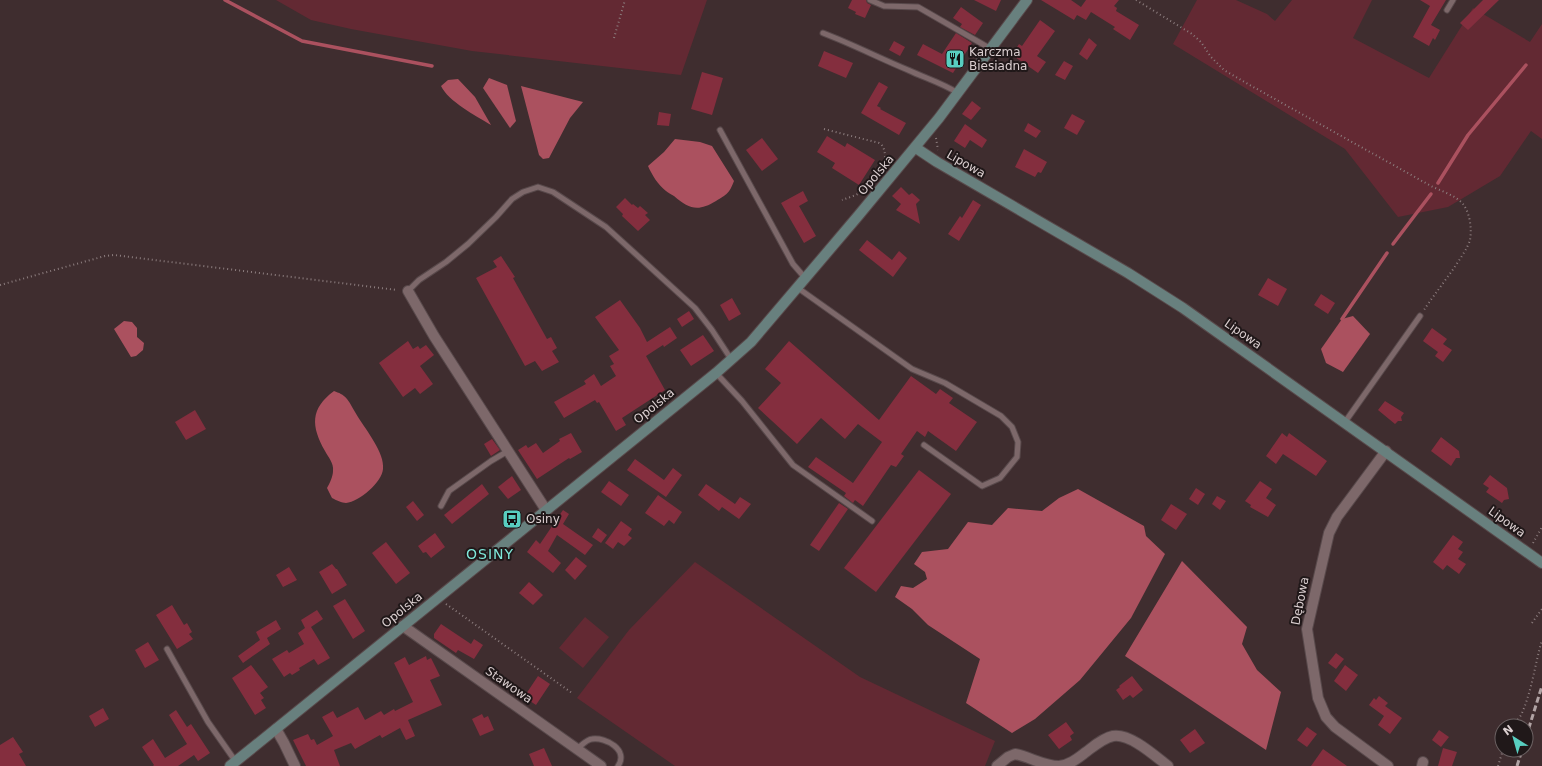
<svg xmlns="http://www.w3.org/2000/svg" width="1542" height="766" viewBox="0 0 1542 766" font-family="'DejaVu Sans',sans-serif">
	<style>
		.green { fill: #632933 }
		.water { fill: #ab515f }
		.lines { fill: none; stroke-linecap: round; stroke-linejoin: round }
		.stream { stroke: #ab515f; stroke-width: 3.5 }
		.building { fill: #842e3e }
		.lane-casing { stroke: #58494b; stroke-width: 7 }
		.street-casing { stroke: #58494b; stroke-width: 12 }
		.secondary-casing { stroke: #58494b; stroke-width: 12 }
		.path { stroke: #8c7d7e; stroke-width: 2; stroke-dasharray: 1 3; stroke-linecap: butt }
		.lane { stroke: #7d686a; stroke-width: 5 }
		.street { stroke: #7d686a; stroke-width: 10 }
		.secondary { stroke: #68807e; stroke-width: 10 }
		.rail { stroke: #b1a3a4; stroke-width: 3; stroke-dasharray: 6 3; stroke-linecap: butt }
		.labels { text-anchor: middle; stroke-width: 4; stroke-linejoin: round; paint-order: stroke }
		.poi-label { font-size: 12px; fill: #dbcfd0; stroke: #201819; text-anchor: start }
		.street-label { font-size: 12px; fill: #dbcfd0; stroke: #201819 }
		.quarter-label { font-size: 14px; letter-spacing: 1px; fill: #7fe8da; stroke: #201819 }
	</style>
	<rect width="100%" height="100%" fill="#3f2d2f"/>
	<!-- green -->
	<g class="green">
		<path d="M276,0H707L681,75L472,51L351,29L311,20Z"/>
		<path d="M1197,0H1236L1267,14L1275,21L1292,0H1372L1353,38L1429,78L1473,8L1530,42L1542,24V139L1531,131L1500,176L1448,207L1398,217L1345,149L1173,44Z"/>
		<path d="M695,562L860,677L995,741L985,766H675L577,698L629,630Z"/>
		<path d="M585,617L609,637L583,668L559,648Z"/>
	</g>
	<!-- water -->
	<g class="water">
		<path d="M489,78L507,85L516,121L510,128L483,88Z"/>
		<path d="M458,79L475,97L491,125C476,116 448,101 441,86L448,80Z"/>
		<path d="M521,86L583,102L570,118L549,158L543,159L539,155Z"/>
		<path d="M675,139L700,142L712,146L734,181C729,194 727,194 716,201C698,212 689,209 674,196C671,194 668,193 666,191C658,185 652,175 648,166L664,152Z"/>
		<path d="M1353,316L1370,334L1343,372L1326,363L1321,349L1342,319Z"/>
		<path d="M124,321L132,322L137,328V337L144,343L143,350L136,356L131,357L114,329Z"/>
		<path d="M334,391C339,393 343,394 347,399C351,404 354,411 358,417C366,430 385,453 383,469C382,482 359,502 346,503C342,503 336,500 332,498L327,488C330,483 333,476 333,471C334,463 328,457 325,451C311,426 310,409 334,391Z"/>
		<path d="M1078,489L1144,526L1146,536L1165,554L1131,618L1080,680L1035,719L1012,733L966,703L980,659L928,625L912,609L895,597L901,586L913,588L927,579L925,572L914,564L922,552L948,549L968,522L992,525L1008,508L1042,511L1059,498Z"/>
		<path d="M1182,561L1247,627L1242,644L1257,670L1281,692L1266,750L1125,656Z"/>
	</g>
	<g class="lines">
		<!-- stream -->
		<g class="stream">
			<path d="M225,0L302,41L432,66"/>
			<path d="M1438,183L1468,135L1526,65"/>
			<path d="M1393,244L1431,194"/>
			<path d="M1342,319L1387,253"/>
		</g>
	</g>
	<!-- building -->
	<g class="building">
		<path d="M852,0H866L867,3L871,5L865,18L855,14L856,12L848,8Z"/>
		<path d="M974,0H1001L996,11Z"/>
		<path d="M1041,0H1071L1081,7L1086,0H1119L1114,6L1117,8L1116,11L1139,25L1130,40L1113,29L1115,27L1091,12L1086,20L1077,15L1074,20Z"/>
		<path d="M1420,0H1446L1431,25L1440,30L1435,40L1433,38L1429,46L1413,37L1430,6Z"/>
		<path d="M1483,0H1499L1468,30L1460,23Z"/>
		<path d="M961,7L983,23L975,35L960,27L962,24L953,18Z"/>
		<path d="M1040,20L1055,31L1037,56L1046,62L1038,73L1012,55L1019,44L1022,46Z"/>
		<path d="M956,33L972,43L953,73L917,55L923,44L942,54Z"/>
		<path d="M1089,38L1097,45L1087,60L1079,54Z"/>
		<path d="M894,41L905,47L900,56L889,50Z"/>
		<path d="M824,51L853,63L846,78L818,66Z"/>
		<path d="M1064,61L1073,66L1065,80L1055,75Z"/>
		<path d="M702,72L723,78L712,115L691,109Z"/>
		<path d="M879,82L888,87L877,106L881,108L880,109L906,123L899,135L861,113Z"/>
		<path d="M972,101L981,108L971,120L962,114Z"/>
		<path d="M659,112L671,114L669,126L657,125Z"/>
		<path d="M1072,114L1085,121L1077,135L1064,128Z"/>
		<path d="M1028,123L1041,131L1036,138L1024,131Z"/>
		<path d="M965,124L987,140L982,148L970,140L965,148L954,141Z"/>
		<path d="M827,136L845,147L847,143L875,160L859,185L832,168L835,163L817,152Z"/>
		<path d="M762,138L778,159L762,171L746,150Z"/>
		<path d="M1024,149L1047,162L1041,173L1038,172L1035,177L1015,167Z"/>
		<path d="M901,187L909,195L912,193L920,200L916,204L920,224L896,210L901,204L892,196Z"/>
		<path d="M803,191L808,201L799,206L816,236L804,243L781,203Z"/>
		<path d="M625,198L632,205L633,204L638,208L640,206L648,213L645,215L650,220L638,231L622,216L623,214L616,207Z"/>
		<path d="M973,200L981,205L959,241L948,234L960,216L962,218Z"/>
		<path d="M867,240L892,260L899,251L907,258L893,277L859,250Z"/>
		<path d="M501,256L515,277L513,278L547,339L551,337L557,348L552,351L559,362L542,371L535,361L525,366L476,278L497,267L493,261Z"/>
		<path d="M1268,278L1287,289L1278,306L1258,295Z"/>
		<path d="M1321,294L1335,303L1328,314L1314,305Z"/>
		<path d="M732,298L741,314L729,321L720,305Z"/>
		<path d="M620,300L640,328L647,342L670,327L677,338L664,347L663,345L646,356L665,390L622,418L626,425L616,431L599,402L597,403L595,400L564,418L554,402L586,384L584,381L594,374L601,386L616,376L610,366L614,364L609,356L619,350L595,317Z"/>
		<path d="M689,311L694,319L682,327L677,319Z"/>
		<path d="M1432,328L1447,339L1443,344L1452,350L1443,362L1435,356L1438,352L1423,341Z"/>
		<path d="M703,335L714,351L691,366L680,350Z"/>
		<path d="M408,341L413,349L418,346L420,349L426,345L434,355L420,366L433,384L420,394L415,388L403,397L379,363Z"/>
		<path d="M789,341L879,420L911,376L936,394L940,389L953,398L949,403L977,422L956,451L928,431L925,437L917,431L901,454L904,456L896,467L891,465L863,506L855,500L853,503L844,496L846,493L808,467L816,457L853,483L882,442L858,424L845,439L821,418L797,444L758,408L781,383L765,369Z"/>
		<path d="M1385,401L1404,413L1401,417L1402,421H1398L1395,424L1378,410Z"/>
		<path d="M195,410L206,429L186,440L175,422Z"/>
		<path d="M571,433L582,452L570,459L569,458L537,479L518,450L526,445L528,448L536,443L543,453L560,441L559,439Z"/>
		<path d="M1282,433L1287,437L1289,433L1327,461L1316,476L1283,454L1276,464L1266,456Z"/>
		<path d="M1441,437L1459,451L1460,458H1456L1451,466L1431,451Z"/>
		<path d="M492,439L500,450L491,456L484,444Z"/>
		<path d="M635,459L664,480L673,468L682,475L666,497L627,470Z"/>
		<path d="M919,470L951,494L876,592L844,568Z"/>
		<path d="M1490,475L1507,488L1509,499L1504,500L1502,503L1486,492L1489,488L1483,484Z"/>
		<path d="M512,476L521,490L508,499L498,487Z"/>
		<path d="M609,481L629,495L621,506L601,492Z"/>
		<path d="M1260,481L1272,489L1266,498L1276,505L1268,517L1250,507L1251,505L1245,501Z"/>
		<path d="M482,484L489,494L452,524L444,515Z"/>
		<path d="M706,484L735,504L740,497L751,504L739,519L722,507L719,511L698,495Z"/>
		<path d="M1196,488L1205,494L1198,505L1189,499Z"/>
		<path d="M658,495L682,512L674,524L669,520L664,526L645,513Z"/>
		<path d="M1217,496L1226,501L1220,510L1212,504Z"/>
		<path d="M413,501L424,515L417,521L406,507Z"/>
		<path d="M839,503L848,509L819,551L810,545Z"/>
		<path d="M1171,504L1187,514L1176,530L1161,520Z"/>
		<path d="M563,510L569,514L563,524L593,545L585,555L557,535L548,551L561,563L553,573L527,552L536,540L540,544Z"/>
		<path d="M621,521L632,529L628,535L632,538L624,546L618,542L613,549L605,543Z"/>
		<path d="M598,528L607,535L601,543L592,537Z"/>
		<path d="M435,533L445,547L431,558L426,552L423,553L418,546Z"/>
		<path d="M1453,535L1463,542L1458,549L1463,552L1458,559L1466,564L1459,574L1447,565L1443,570L1433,562Z"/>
		<path d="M386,542L410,573L396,584L372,553Z"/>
		<path d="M576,557L587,566L575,580L565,570Z"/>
		<path d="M332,564L336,569H337L347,585L332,594L319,572Z"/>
		<path d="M289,567L297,580L283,587L276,575Z"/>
		<path d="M529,582L543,595L533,605L519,593Z"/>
		<path d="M345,599L365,631L353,639L333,606Z"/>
		<path d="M172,605L184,625L187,623L192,632L189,634L193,639L177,649L156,615Z"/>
		<path d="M317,610L323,619L311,627L330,658L318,665L314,659L299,668L300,670L292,675L290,673L284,677L272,659L287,650L289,653L304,644L298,633L305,628L301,620Z"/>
		<path d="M276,620L281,629L267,638L270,644L243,663L238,656L260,640L256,632Z"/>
		<path d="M441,624L471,644L474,639L483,645L474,659L458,650L456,653L434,638V634Z"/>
		<path d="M148,642L159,660L145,668L135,650Z"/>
		<path d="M1336,653L1344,659L1336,669L1328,663Z"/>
		<path d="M426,656L427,660L431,658L440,676L430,680L442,705L408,720L415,736L406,740L400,728L382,738L380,735L355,749L351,743L334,750L340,766H306L293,740L308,734L311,740L314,739L317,745L333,736L322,717L333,711L337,718L358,707L365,720L381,711L384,715L394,709L395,711L413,702L394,663L405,657L409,665Z"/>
		<path d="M251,665L268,687L260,693L264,698L261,700L266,708L255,715L232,678Z"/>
		<path d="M1345,665L1358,675L1346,691L1334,681Z"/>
		<path d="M538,676L550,684L536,705L524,697Z"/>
		<path d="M1132,676L1143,690L1133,698L1130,695L1123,700L1116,690L1120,687L1119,686Z"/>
		<path d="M1379,696L1388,703L1385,706L1402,718L1390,734L1378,725L1384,716L1369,705L1374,698L1376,700Z"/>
		<path d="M103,708L109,719L95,727L89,716Z"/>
		<path d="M176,710L187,727L191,724L210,753L198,761L194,755L178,766H153L154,765L142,747L153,739L165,758L187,744L169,715Z"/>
		<path d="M482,714L484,718L488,716L494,730L480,736L472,719Z"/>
		<path d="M1066,722L1074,733L1070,736L1072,740L1059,749L1048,735Z"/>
		<path d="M1307,727L1317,734L1307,747L1297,740Z"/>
		<path d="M1195,729L1205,743L1190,753L1180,740Z"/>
		<path d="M1439,730L1449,737L1441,747L1432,740Z"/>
		<path d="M13,737L23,752L19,754L26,766H0V745Z"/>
		<path d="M544,748L552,766H534L529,754Z"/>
		<path d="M1443,748L1457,752L1452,766H1438Z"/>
		<path d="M1323,749L1347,766H1311Z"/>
	</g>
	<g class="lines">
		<!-- lane casing -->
		<g class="lane-casing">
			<g id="lane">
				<path d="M870,0L884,6L918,7L991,49"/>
				<path d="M1447,10L1453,0"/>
				<path d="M823,33C852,44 879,58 908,70C925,78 942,83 958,93"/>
				<path d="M720,130L793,264L806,279"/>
				<path d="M798,288L912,369L945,383L1001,416L1012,427L1018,442L1017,457L1000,478L982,486L924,445"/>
				<path d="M408,291L419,280L446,262L468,244L496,217L512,199L523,192L538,187L553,192L606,227L695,308L712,330L731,359"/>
				<path d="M716,373L742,401L793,465L872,521"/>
				<path d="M1345,422L1420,316"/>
				<path d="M441,506L449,491L491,461L508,451"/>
				<path d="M167,649L208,722L236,762"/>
				<path d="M577,749C581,746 587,739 592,739C606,737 629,750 618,766"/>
			</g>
		</g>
		<!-- street casing -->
		<g class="street-casing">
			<g id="street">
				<path d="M408,291L434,336L546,510"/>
				<path d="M1386,451L1337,517L1329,533L1307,629L1318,698L1326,717L1335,727L1388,766"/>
				<path d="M403,626L601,766"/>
				<path d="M276,729L284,743L295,766"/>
				<path d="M997,766L1008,757L1015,754C1030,757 1044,766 1059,766C1070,765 1078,758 1086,752C1094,746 1103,738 1113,736C1130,733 1155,756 1168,766"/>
				<path d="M1422,766L1423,762"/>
			</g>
		</g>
		<!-- secondary casing -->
		<g class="secondary-casing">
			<g id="secondary">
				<path d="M916,148L937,162L1128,273L1183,308L1542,563"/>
				<path d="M230,766L716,373L751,342L858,216L939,118L1027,0"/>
			</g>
		</g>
		<!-- path -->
		<g class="path">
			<path d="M1136,0L1192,34L1201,42L1211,57L1224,70L1248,84L1431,186C1441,191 1455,195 1463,204C1470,213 1472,229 1470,240C1466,255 1434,294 1424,310"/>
			<path d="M614,38L625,0"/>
			<path d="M824,129L879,143C885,146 885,154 885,161L862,191L856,195L842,200"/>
			<path d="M936,138L938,150"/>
			<path d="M0,285L105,256L114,255L397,290"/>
			<path d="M1533,543L1542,527"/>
			<path d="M446,604L572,693"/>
			<path d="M1532,623L1542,609"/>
			<path d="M1513,726C1515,722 1520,718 1522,713C1532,690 1535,664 1542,640"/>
			<path d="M1498,766L1503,750"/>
		</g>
		<!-- lane -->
		<use href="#lane" class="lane"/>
		<!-- street -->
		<use href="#street" class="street"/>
		<!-- secondary -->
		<use href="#secondary" class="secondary"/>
		<!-- rail -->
		<g class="rail">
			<path d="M1526,737L1542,686"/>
			<path d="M1517,766L1522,750"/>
		</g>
	</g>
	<!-- icons -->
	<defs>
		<g id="restaurant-square" transform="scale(1)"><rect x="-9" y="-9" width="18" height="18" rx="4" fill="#58cec0" stroke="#201819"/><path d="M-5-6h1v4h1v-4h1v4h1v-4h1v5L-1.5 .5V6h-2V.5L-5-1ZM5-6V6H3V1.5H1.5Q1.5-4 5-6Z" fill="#111"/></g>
		<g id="bus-square" transform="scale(1)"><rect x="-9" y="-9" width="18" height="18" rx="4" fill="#58cec0" stroke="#201819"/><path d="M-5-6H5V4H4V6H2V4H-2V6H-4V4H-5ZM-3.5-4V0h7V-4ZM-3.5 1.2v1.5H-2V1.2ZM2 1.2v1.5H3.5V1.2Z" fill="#111"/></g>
	</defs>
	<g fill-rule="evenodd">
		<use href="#restaurant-square" x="955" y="59"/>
		<use href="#bus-square" x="512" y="519"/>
	</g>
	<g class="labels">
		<!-- poi labels -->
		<g class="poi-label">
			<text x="969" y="56">Karczma<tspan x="969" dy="14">Biesiadna</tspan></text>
			<text x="526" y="523">Osiny</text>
		</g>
		<!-- street labels -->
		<g class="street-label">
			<text transform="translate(966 164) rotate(30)" y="4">Lipowa</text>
			<text transform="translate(876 175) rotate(-50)" y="4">Opolska</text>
			<text transform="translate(1243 334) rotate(35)" y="4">Lipowa</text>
			<text transform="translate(654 406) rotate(-39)" y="4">Opolska</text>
			<text transform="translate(1507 522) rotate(36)" y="4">Lipowa</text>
			<text transform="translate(1300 601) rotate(-79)" y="4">Dębowa</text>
			<text transform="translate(402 610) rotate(-39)" y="4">Opolska</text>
			<text transform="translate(509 685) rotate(35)" y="4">Stawowa</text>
		</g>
		<!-- quarter labels -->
		<g class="quarter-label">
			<text x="490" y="559">OSINY</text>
		</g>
	</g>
	<!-- north arrow -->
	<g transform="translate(1514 738) rotate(323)"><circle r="19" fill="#201819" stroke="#6b6162"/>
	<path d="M0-3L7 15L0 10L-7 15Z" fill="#58cec0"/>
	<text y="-6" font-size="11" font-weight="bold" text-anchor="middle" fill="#dbcfd0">N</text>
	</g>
</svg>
